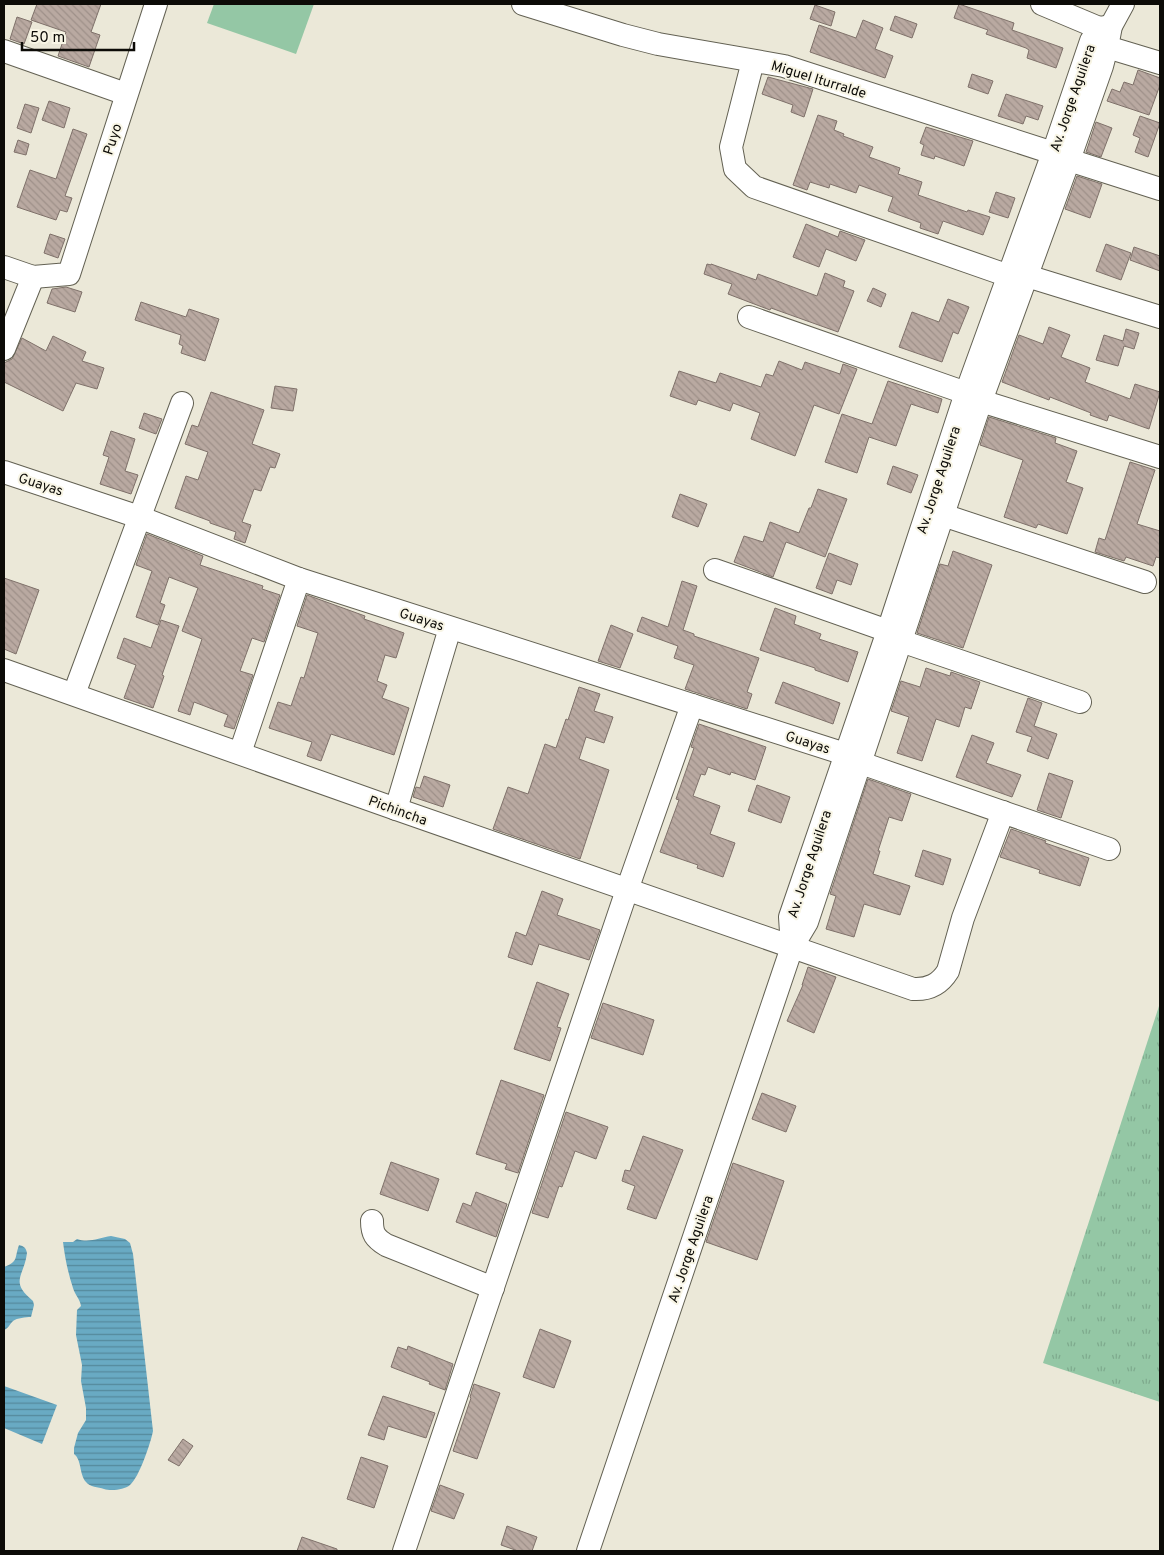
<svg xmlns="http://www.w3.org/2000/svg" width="1164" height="1555" viewBox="0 0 1164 1555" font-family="Overpass,sans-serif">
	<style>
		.grass { fill: url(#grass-tufts) }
		.green { fill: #94c7a5 }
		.water { fill: url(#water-rules) }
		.building { fill: url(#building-back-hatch); stroke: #7f716a }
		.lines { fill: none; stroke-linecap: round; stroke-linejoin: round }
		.minor-casing { stroke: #636153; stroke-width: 24 }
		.minor { stroke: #fff; stroke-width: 22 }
		.labels { text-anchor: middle; stroke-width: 4; stroke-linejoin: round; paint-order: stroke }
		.street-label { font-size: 14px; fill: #0c0b07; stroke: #f8f5e5 }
	</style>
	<defs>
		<pattern id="grass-tufts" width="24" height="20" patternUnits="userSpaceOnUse" patternTransform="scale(1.25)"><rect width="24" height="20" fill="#94c7a5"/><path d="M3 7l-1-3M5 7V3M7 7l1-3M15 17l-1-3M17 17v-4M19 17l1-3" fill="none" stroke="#7eaa8d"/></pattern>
		<pattern id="water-rules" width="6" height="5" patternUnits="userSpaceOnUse" patternTransform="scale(1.25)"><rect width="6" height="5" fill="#69aac3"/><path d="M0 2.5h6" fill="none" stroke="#55899c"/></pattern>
		<pattern id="building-back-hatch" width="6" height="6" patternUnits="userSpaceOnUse" patternTransform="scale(1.25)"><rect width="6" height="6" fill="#b9a9a1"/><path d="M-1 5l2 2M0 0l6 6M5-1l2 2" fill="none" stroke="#9e9089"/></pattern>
	</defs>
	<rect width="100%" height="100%" fill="#ebe8d8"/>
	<!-- grass -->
	<path class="grass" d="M1160,1003V1402L1043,1363Z"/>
	<!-- green -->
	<path class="green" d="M214,4H314L296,54L207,23Z"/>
	<!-- water -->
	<g class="water">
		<path d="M111,1236L125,1239L130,1243L133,1254L153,1431C151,1442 139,1478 130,1485C124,1490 111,1491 104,1489C98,1487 90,1487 86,1482C79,1474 82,1460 74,1454V1448L78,1433L86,1420V1408L81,1381L82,1365L76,1335L77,1310L81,1306C80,1299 75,1295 73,1288C68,1273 65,1258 63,1242H73L77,1239C89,1243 99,1238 111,1236Z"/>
		<path d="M19,1245C24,1246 26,1248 27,1253C24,1277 9,1281 33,1301L34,1305L31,1317C26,1317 17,1318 13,1321C9,1325 9,1328 4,1330V1267C19,1261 14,1259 19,1245Z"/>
		<path d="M4,1386L57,1405L42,1444L4,1428Z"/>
	</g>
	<!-- building -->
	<g class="building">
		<path d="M37,4H101L91,32L100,35L89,67L58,56L66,32L31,20Z"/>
		<path d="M959,4L1014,23L1012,30L1063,48L1056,68L1027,58L1029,50L1026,48L986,34L988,30L954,18Z"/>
		<path d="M815,5L835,12L831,26L810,19Z"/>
		<path d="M895,16L917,24L912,38L890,30Z"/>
		<path d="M17,17L32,22L24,44L10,39Z"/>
		<path d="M863,20L883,28L875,49L893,56L885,78L810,52L819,25L856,38Z"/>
		<path d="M1138,70L1160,78V85L1149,115L1107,101L1112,89L1120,92L1124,82L1133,85Z"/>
		<path d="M972,74L993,81L988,94L968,87Z"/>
		<path d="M768,77L813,89L804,117L791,112L793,105L762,94Z"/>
		<path d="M1006,94L1043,106L1038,120L1026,116L1023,124L998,116Z"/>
		<path d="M49,101L70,108L64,128L42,120Z"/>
		<path d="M25,104L39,108L31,133L17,128Z"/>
		<path d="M818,115L837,121L834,130L844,134L843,136L873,147L869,157L900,168L898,174L922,182L918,195L967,212L968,210L990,217L983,235L943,221L938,234L920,228L921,223L888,211L893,197L859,185L856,193L830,184L829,188L810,182L807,190L793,185Z"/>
		<path d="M1140,116L1160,123L1148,157L1135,152L1140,138L1133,135Z"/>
		<path d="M1096,122L1112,128L1101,157L1086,152Z"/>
		<path d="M926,127L973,141L964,166L935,156L934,159L921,155L924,145L920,143Z"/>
		<path d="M73,129L87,134L65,196L72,198L67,212L60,210L56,220L17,207L30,170L56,179Z"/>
		<path d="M18,140L29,144L26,155L14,152Z"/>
		<path d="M1077,176L1102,184L1090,218L1065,209Z"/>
		<path d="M996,192L1015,198L1008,218L989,212Z"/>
		<path d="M806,224L838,237L840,231L865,240L856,261L826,249L819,267L793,257Z"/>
		<path d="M50,234L65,239L58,258L44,253Z"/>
		<path d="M1106,244L1131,253L1121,280L1096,271Z"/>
		<path d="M1134,247L1160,256V271L1130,260Z"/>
		<path d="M707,264L711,265V264L756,280L758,274L817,296L825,273L845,281L843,287L854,291L838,332L771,308L770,310L728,294L732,284L704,274Z"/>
		<path d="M66,287L82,292L75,312L47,303L52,289Z"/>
		<path d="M873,288L886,294L881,307L867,301Z"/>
		<path d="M948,299L969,307L958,334L953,332L942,362L899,347L912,312L939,322Z"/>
		<path d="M141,302L186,317L189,309L219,319L205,361L181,353L183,346L179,344L181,335L135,320Z"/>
		<path d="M1049,327L1070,335L1061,357L1090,368L1085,382L1130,399L1135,384L1160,392L1149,429L1109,415L1107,421L1090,415L1091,413L1050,397L1049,400L1002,382L1019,335L1043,344Z"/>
		<path d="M1126,329L1139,333L1134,349L1124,346L1118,366L1096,360L1104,335L1123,341Z"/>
		<path d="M53,336L86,352L82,361L104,368L97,389L76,383L63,411L4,382V363L12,359L22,338L46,351Z"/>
		<path d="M779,361L802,370L805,362L840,374L843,364L857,369L839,414L814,405L795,456L751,439L760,413L733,403L730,411L698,400L696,405L670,396L679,371L716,383L720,373L761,387L766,374L773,376Z"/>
		<path d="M888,381L942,399L938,413L911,404L896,446L869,437L857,473L825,462L842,414L872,424Z"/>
		<path d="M275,386L297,389L293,411L271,408Z"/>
		<path d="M211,392L264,410L252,444L280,454L275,468L270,467L261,491L254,489L242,522L251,525L245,543L234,539L236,532L210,523V521L175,508L186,476L198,480L208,452L185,444L192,425L198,427Z"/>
		<path d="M144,413L162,419L156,434L139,428Z"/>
		<path d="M989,417L1056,438L1055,443L1077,451L1066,482L1083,488L1067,534L1038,524L1036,528L1004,517L1023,460L980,445Z"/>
		<path d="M111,431L135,439L125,471L138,475L131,494L100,484L109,457L103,455Z"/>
		<path d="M1130,462L1155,470L1137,524L1160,531V558L1156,557L1153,566L1126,557L1124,561L1095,552L1099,538L1105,540Z"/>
		<path d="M893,466L918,475L911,493L887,484Z"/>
		<path d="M818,489L847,499L825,557L786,542L773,577L734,562L744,536L763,542L770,522L799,533L809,508H811Z"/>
		<path d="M680,494L707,504L698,527L672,517Z"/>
		<path d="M147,534L203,556L200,565L263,586L262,589L280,595L264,642L252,638L240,671L253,675L234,729L224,726L228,715L194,702L190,715L178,711L202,639L182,631L198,588L169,577L160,603L165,605L158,625L136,617L152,571L136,565Z"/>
		<path d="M953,551L992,565L963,648L917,633L940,564L948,566Z"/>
		<path d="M829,553L858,564L851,585L837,580L832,594L816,588Z"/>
		<path d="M4,578L39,590L16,654L4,649Z"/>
		<path d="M682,581L697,586L683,630L694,634V636L759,658L747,692L752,694L747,709L685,689L694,665L674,658L678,646L637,631L642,617L668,627Z"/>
		<path d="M307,595L365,616L364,619L404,633L396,658L385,655L377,681L387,685L382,698L409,708L394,755L331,734L321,761L307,756L312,742L269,728L278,702L291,706L301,677L304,678L318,633L297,626Z"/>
		<path d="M775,608L796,616L794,624L821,634L819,639L858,652L848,682L815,670V668L760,650Z"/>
		<path d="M161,620L179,626L162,675L164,676L153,708L124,698L136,665L117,658L124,638L151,648Z"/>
		<path d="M611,625L633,634L620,668L598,661Z"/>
		<path d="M926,668L950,676L951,672L980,682L971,709L965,707L959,727L936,719L922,761L897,753L909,717L891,711L901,681L920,687Z"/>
		<path d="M783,682L840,703L833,724L775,703Z"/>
		<path d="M579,687L600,694L594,711L613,717L604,743L586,737L579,759L609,770L580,859L493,829L508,787L528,794L545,744L556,748L566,719L568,720Z"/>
		<path d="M1028,698L1042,703L1034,726L1057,734L1048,759L1027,751L1032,737L1016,732Z"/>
		<path d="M699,724L766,747L755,780L731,772L730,775L708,767L705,775L701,774L693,796L720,806L710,834L735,843L723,877L697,868L698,865L660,852L679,800L676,799L694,748L691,747Z"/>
		<path d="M972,735L994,743L986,763L1021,775L1012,797L956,777Z"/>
		<path d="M1049,773L1073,781L1061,818L1037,810Z"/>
		<path d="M424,776L450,785L443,807L413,797L416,787L420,788Z"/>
		<path d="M868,779L911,794L902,821L889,817L878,851H880L873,874L910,886L900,915L864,904L854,937L826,929L836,896L830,894Z"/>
		<path d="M757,785L790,797L781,823L748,811Z"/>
		<path d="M1011,829L1046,841L1045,843L1089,858L1080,886L1039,873L1040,870L1000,857Z"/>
		<path d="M923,850L951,859L943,885L915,876Z"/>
		<path d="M542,891L563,899L557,915L600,930L589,960L539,944L532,965L508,957L516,932L526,936Z"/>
		<path d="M808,967L836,977L814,1033L787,1021L803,985H802Z"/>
		<path d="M537,982L569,994L557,1027L561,1028L550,1061L514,1049Z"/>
		<path d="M603,1003L654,1020L643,1055L591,1038Z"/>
		<path d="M501,1080L544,1095L518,1173L505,1169L507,1164L476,1154Z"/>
		<path d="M762,1093L796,1106L786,1132L752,1119Z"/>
		<path d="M566,1112L608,1127L596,1159L575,1151L562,1187L559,1186L548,1218L532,1213Z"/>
		<path d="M643,1136L683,1150L656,1219L627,1209L635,1186L622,1181L625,1170L630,1171Z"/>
		<path d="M391,1162L439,1179L428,1211L380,1194Z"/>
		<path d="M733,1163L784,1181L757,1260L706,1242Z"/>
		<path d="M476,1192L507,1204L496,1237L456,1222L463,1203L471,1206Z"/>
		<path d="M540,1329L571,1341L554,1388L523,1377Z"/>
		<path d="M408,1346L453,1364L445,1390L429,1384L430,1382L391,1367L398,1347L407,1350Z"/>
		<path d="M474,1384L500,1393L477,1459L453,1451L471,1398L470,1397Z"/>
		<path d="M383,1396L435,1413L426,1438L388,1426L384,1440L368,1435Z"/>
		<path d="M183,1439L193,1446L179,1466L168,1460Z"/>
		<path d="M361,1457L388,1466L374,1508L347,1499Z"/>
		<path d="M440,1485L464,1494L454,1519L431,1511Z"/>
		<path d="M507,1526L537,1537L532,1551H518L501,1545Z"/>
		<path d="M302,1537L337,1549V1551H297Z"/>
	</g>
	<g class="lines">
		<!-- minor casing -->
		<g class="minor-casing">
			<g id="minor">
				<path d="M523,4L623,35L658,44L784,66L1053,153"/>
				<path d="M1042,4L1099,28"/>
				<path d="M1107,47L1160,63"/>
				<path d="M4,51L126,94"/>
				<path d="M753,61L731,147L735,169L754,187L1009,276"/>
				<path d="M1069,160L1160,189"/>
				<path d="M4,267L33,277L69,274L156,4"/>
				<path d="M1027,276L1160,317"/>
				<path d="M749,317L966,393"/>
				<path d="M4,349L33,277"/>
				<path d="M981,401L1160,457"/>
				<path d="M4,472L139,517L299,579L845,754"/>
				<path d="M943,515L1145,582"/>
				<path d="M715,570L888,631"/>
				<path d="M901,641L1080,702"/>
				<path d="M4,670L396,809L913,989C929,990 940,984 948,971L963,918L1003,812"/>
				<path d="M74,694L182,403"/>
				<path d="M240,753L299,579"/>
				<path d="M861,763L1109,849"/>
				<path d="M396,809L450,628"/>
				<path d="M792,947L790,917L888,631L966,393L1053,153L1091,41L1099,28L1111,26"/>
				<path d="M372,1221C372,1234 375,1238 386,1245L493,1288"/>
				<path d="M404,1551L627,890L692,705"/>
				<path d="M588,1551L792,947L807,922L981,401L1069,160L1102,66L1107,47L1111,26L1123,4"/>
			</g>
		</g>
		<!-- minor -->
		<use href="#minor" class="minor"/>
	</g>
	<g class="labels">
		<!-- street labels -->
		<g class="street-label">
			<text transform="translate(819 79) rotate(17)" y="5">Miguel Iturralde</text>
			<text transform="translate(1072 98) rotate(-71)" y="5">Av. Jorge Aguilera</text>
			<text transform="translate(112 139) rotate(-72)" y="5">Puyo</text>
			<text transform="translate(938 480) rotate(-72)" y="5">Av. Jorge Aguilera</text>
			<text transform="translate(41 484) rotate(18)" y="5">Guayas</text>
			<text transform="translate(422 619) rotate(18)" y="5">Guayas</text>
			<text transform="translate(808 742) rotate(18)" y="5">Guayas</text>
			<text transform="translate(398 810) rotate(20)" y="5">Pichincha</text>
			<text transform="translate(809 864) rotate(-72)" y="5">Av. Jorge Aguilera</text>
			<text transform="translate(690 1249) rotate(-71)" y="5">Av. Jorge Aguilera</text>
		</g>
	</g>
	<!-- border -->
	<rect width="1164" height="1555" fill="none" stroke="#0c0b07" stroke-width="10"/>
	<!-- scale -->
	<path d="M22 42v8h112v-8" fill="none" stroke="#0c0b07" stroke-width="2.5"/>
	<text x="30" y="42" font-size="15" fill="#0c0b07" stroke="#f8f5e5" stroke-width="4" paint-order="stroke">50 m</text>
</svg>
